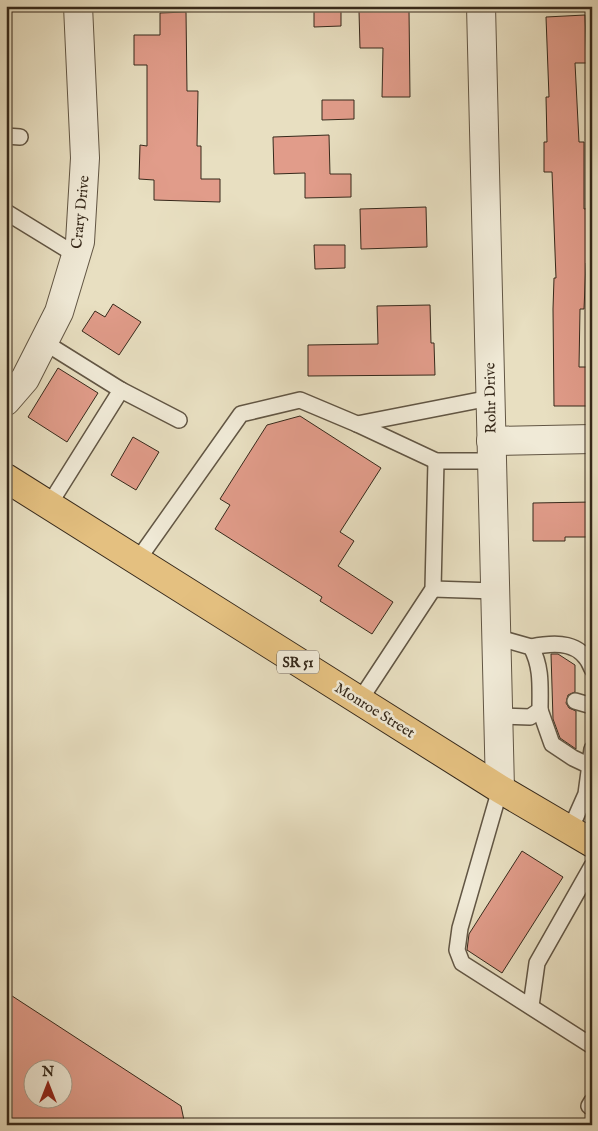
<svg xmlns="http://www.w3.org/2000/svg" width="598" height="1131" viewBox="0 0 598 1131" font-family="'IM FELL English',serif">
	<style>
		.building { fill: #e19c8a; stroke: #36291b; fill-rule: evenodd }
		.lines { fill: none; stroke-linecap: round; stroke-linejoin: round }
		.lane-casing { stroke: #625644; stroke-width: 18 }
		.street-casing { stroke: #625644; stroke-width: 30 }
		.primary-casing { stroke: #36291b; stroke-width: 30 }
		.lane { stroke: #f0ead7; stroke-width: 15 }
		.street { stroke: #f0ead7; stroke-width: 28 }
		.primary { stroke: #e4c080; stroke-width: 28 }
		.labels { text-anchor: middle; stroke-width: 5; stroke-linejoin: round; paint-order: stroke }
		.shield { fill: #f0ead7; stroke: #6e6353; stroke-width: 1 }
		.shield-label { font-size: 14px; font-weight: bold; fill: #36291b }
		.street-label { font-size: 15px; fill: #36291b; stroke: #f0ead7 }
	</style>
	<rect width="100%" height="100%" fill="#e8dfc1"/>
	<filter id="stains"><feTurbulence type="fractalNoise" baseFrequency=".004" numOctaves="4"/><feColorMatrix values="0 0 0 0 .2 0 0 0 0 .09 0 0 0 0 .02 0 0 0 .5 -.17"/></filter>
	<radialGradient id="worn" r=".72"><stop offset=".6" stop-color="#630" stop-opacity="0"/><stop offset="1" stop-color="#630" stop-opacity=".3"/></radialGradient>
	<!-- building -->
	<g class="building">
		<path d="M314,6H341V26L314,27Z"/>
		<path d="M409,10L410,97H382L383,48H360L359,11Z"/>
		<path d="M186,12L187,91H198L197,146H201V179H220V202L154,200V180L139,179L140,145L147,146V65H134V35H160V13Z"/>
		<path d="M585,15L587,63H575L579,142H584V209L592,208V263H586L584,309H580L579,367H592V406H554L553,309L554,278H556L552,172H544V142H547L546,97H549L546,17Z"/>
		<path d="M322,100H354V119L322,120Z"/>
		<path d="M329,135L330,174H351V197L305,198V173L274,174L273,137Z"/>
		<path d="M426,207L427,247L361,249L360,209Z"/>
		<path d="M314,245H345V268L315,269Z"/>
		<path d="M113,304L141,322L119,355L82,331L95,311L105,317Z"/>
		<path d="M430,305L431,343H434L435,375L308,376V345L378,344L377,306Z"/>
		<path d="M58,368L98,393L67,442L28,417Z"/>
		<path d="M300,416L381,468L340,532L354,541L338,566L393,602L372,634L320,601L322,597L215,529L230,505L220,499L267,425Z"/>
		<path d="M133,437L159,452L136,490L111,475Z"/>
		<path d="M592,502V537H565V541H533V503Z"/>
		<path d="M551,654H558L575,665V692L568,695L566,703L569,708L576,711V749L560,738L553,719Z"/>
		<path d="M522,851L563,877L502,973L467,950L469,934Z"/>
		<path d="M6,992L181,1106L185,1125H6ZM32,1068H62V1098H32Z"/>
	</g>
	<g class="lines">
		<!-- lane casing -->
		<g class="lane-casing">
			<g id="lane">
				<path d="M6,136L20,137"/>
				<path d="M6,212L76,255"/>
				<path d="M44,342L121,390L49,505"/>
				<path d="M121,390L179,420"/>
				<path d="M357,424L490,398"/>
				<path d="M137,561L241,414L300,400L357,424L436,461H492"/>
				<path d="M433,589L495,591"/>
				<path d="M496,637L531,647C542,667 540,687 540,710L530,717L498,716"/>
				<path d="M531,647C556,642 582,641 592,669"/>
				<path d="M360,700L433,589L436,461"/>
				<path d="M575,701L592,706"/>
				<path d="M540,710L552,744L573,758L590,766"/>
				<path d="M500,789L460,928L457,950L462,963L592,1046"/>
				<path d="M570,830L586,794L592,749"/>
				<path d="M531,1006L537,963L592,866"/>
				<path d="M592,1101L589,1106L592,1107"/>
			</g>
		</g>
		<!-- street casing -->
		<g class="street-casing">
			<g id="street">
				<path d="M481,6L500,789"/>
				<path d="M6,401L25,379L59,312L80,242L85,158L78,6"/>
				<path d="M491,441L592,439"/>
			</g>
		</g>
		<!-- primary casing -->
		<g class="primary-casing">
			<path id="primary" d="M6,478L500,789L592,843"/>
		</g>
		<!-- lane -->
		<use href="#lane" class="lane"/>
		<!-- street -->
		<use href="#street" class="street"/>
		<!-- primary -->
		<use href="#primary" class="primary"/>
	</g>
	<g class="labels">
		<!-- shield labels -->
		<rect class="shield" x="277" y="650.5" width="42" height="23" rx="4"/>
		<g class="shield-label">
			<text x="298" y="667">SR 51</text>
		</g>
		<!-- street labels -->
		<g class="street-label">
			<text transform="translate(80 212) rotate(-84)" y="5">Crary Drive</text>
			<text transform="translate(490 398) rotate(-91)" y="5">Rohr Drive</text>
			<text transform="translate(375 710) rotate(32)" y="5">Monroe Street</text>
		</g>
	</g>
	<!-- margin -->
	<rect width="598" height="1131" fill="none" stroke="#e8dfc1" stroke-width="25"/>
	<rect x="8" y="8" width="583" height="1116" fill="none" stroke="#36291b" stroke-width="2.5"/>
	<rect x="12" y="12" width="573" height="1106" fill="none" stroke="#36291b"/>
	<!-- north arrow -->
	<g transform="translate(48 1084)"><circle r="24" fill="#f0ead7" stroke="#a69d8c"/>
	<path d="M0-4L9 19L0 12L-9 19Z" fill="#8f2418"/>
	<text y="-8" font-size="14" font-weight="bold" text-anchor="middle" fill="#36291b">N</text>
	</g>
	<rect width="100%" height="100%" filter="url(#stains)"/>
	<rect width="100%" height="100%" fill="url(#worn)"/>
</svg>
